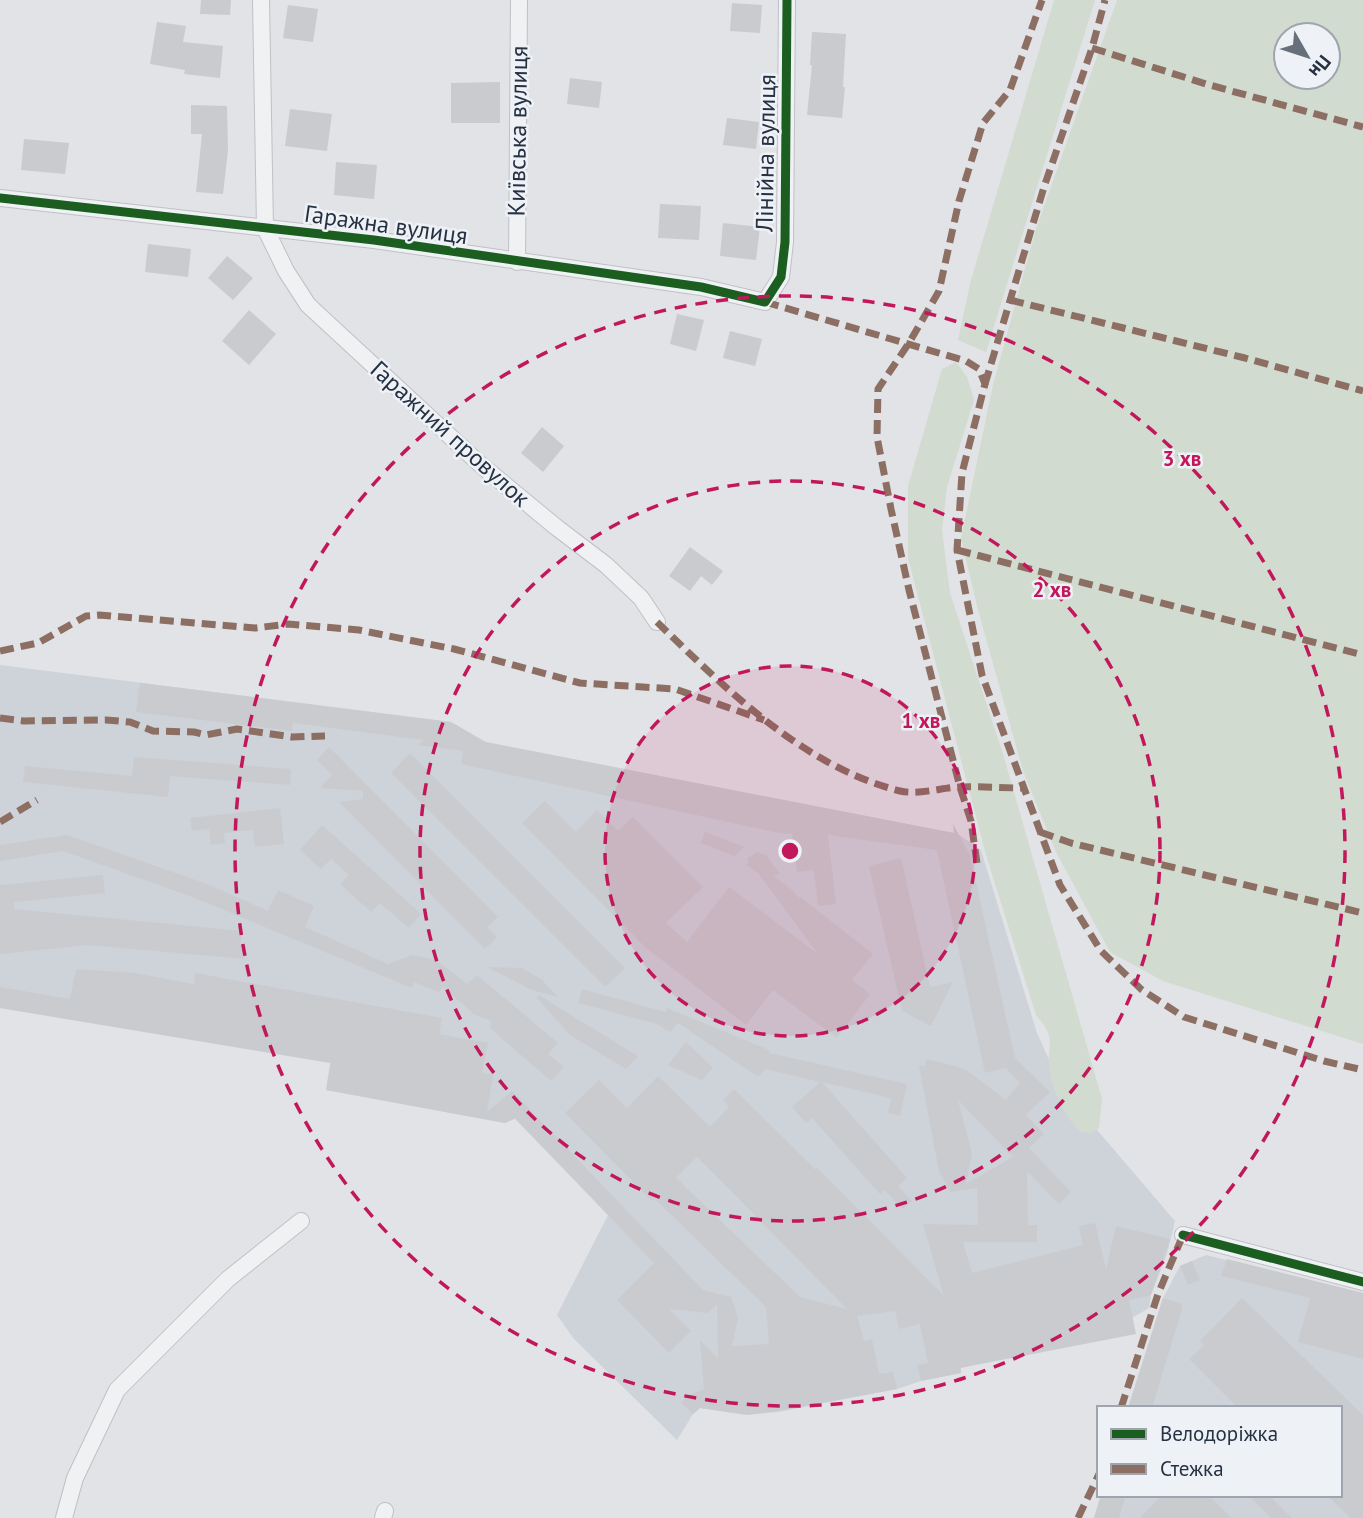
<svg xmlns="http://www.w3.org/2000/svg" width="1363" height="1518" viewBox="0 0 1363 1518" font-family="'PT Sans',sans-serif">
	<style>
		.built { fill: #ced3da }
		.green { fill: #d2dbd0; fill-rule: evenodd }
		.building { fill: #c9cbcf; fill-rule: evenodd }
		.lines { fill: none; stroke-linecap: round; stroke-linejoin: round }
		.minor-casing { stroke: #bfc1c4; stroke-width: 18 }
		.minor { stroke: #f0f1f3; stroke-width: 16 }
		.quiet { stroke: #8d6e63; stroke-width: 7; stroke-dasharray: 14 7; stroke-linecap: butt }
		.cycleway-casing { stroke: #eef2f7; stroke-width: 13 }
		.cycleway { stroke: #1b5e20; stroke-width: 9 }
		.ring { fill: none; stroke: #c2185b; stroke-width: 3.5; stroke-dasharray: 12 9 }
		.labels { text-anchor: middle; stroke-width: 5; stroke-linejoin: round; paint-order: stroke }
		.street-label { font-size: 24px; fill: #263142; stroke: #eef2f7 }
		.centre { fill: #c2185b; stroke: #eef2f7; stroke-width: 3.5 }
		.ring-label { font-size: 21px; text-anchor: middle; font-weight: bold; fill: #c2185b; stroke: #eef2f7; stroke-width: 5; stroke-linejoin: round; paint-order: stroke }
	</style>
	<rect width="100%" height="100%" fill="#e1e3e6"/>
	<!-- built -->
	<g class="built">
		<path d="M0,665L451,722L486,742L958,834L981,850L1037,1033L1062,1089L1175,1221L1167,1254L1151,1295L1149,1308L1132,1318L961,1368V1373L921,1381L897,1389L778,1412L747,1415L700,1408L693,1414L677,1440L574,1339L557,1315L608,1215L515,1119L505,1123L326,1090L330,1063L0,1008Z"/>
		<path d="M1206,1255L1363,1293V1518H1094L1101,1495H1340V1408H1128L1163,1298L1180,1266Z"/>
	</g>
	<!-- green -->
	<g class="green">
		<path d="M1054,0H1095L986,352L958,340L971,280Z"/>
		<path d="M1117,0H1363V1044L1163,981L1110,952L1056,852L1023,771L978,610L961,538L993,385L1036,229ZM1328,35V77H1286V35Z"/>
		<path d="M956,362L967,377L974,400L947,487L942,530L950,593L1003,754L1102,1099L1099,1128L1091,1133L1080,1132C1066,1117 1053,1093 1050,1072C1045,1044 1059,1041 1036,1015L986,855L908,558V486L942,369Z"/>
	</g>
	<!-- building -->
	<g class="building">
		<path d="M201,0H231L230,15L200,14Z"/>
		<path d="M732,3L762,5L760,33L730,31Z"/>
		<path d="M288,5L318,9L313,42L283,38Z"/>
		<path d="M157,22L186,26L183,42L223,46L220,78L184,74L185,70L150,64Z"/>
		<path d="M812,32L846,34L843,87H845L842,118L807,115L812,65H810Z"/>
		<path d="M570,78L602,82L599,108L567,104Z"/>
		<path d="M500,82V123H451V83Z"/>
		<path d="M191,105L227,106L228,150L223,194L196,192L202,134H191Z"/>
		<path d="M290,109L332,114L327,151L285,146Z"/>
		<path d="M727,118L759,122L756,149L723,145Z"/>
		<path d="M24,139L69,143L65,174L21,170Z"/>
		<path d="M336,162L377,165L374,199L334,195Z"/>
		<path d="M660,204L701,206L699,240L658,238Z"/>
		<path d="M723,223L760,227L756,260L720,256Z"/>
		<path d="M148,244L191,249L188,277L145,272Z"/>
		<path d="M227,256L253,278L233,300L208,278Z"/>
		<path d="M249,310L276,334L249,365L222,341Z"/>
		<path d="M677,314L704,320L696,351L670,344Z"/>
		<path d="M730,331L762,339L755,366L723,358Z"/>
		<path d="M542,427L564,446L543,472L521,453Z"/>
		<path d="M690,547L723,571L712,585L701,576L690,591L669,576Z"/>
		<path d="M140,683L451,722L485,742L954,833L953,824L970,855L1015,1058L1050,1092L1026,1115L1044,1134L1029,1148L1071,1192L1059,1204L1027,1171L1028,1225H1037V1242H963L972,1273L1083,1245L1079,1226L1095,1223L1106,1269L1116,1226L1170,1239L1151,1295L1129,1300L1136,1334L960,1368L961,1373L921,1381L917,1365L928,1363L920,1324L899,1329L895,1311L857,1316L864,1341L872,1339L879,1374L893,1372L897,1389L778,1411L747,1415L700,1408L693,1414L681,1403L687,1396L704,1389L700,1340L718,1358L717,1304L708,1313L669,1309L691,1331L669,1353L617,1300L654,1263L515,1118L505,1123L326,1090L331,1063L0,1008V987L70,999L76,969L135,973L194,984L195,973L442,1018L439,1034L488,1043L482,1073L493,1075L487,1112L512,1091L703,1290L731,1297L738,1318L732,1346L769,1344L766,1307L655,1199L652,1201L565,1113L599,1080L627,1108L658,1076L710,1127L729,1107L723,1100L734,1089L816,1170L817,1168L944,1296L923,1224L978,1225L977,1188L950,1192L939,1171L919,1066H925L926,1059L965,1069L1006,1100L1020,1083L1005,1068L985,1073L937,850L828,835L836,904L818,906L814,870L797,872L792,834L779,833L461,764L463,751L418,745L424,740L293,723L292,731L136,712ZM958,1100L1013,1157L966,1184L972,1154ZM697,1157L728,1188L847,1309L800,1297L676,1178Z"/>
		<path d="M329,747L498,917L487,927L497,937L485,949L339,802L363,799V791L320,788L332,775L317,760Z"/>
		<path d="M410,753L625,968L605,987L391,773Z"/>
		<path d="M134,757L291,769L290,785L170,776L168,797L23,782L25,766L132,776Z"/>
		<path d="M545,801L576,832L597,810L618,831L633,817L703,887L666,923L687,942L729,887L818,954L758,873L746,865L749,862L747,859L757,852L766,855L780,874L773,875L792,890L800,900L799,896L873,954L852,980L870,994L837,1038L773,990L746,1025L645,947L522,823Z"/>
		<path d="M280,808L284,844L255,847L253,830L224,833L225,843L211,845L209,829L192,831L190,818Z"/>
		<path d="M322,825L421,914L409,928L380,903L371,912L340,884L349,875L331,859L321,869L300,850Z"/>
		<path d="M705,832L744,847L734,856L701,843Z"/>
		<path d="M67,835L207,884L268,911L278,890L314,906L305,927L388,964L412,955L436,960L467,984L477,975L558,1043L548,1054L564,1067L551,1081L490,1028L491,1021L474,1014L443,987L439,992L414,982L412,988L195,898L63,851L0,861V845Z"/>
		<path d="M901,858L930,987L953,982L931,1026L902,1011L869,866Z"/>
		<path d="M103,875L105,893L14,902V909L243,931L240,944L246,946L245,959L87,945L0,954V885Z"/>
		<path d="M487,967L522,968L541,979L558,997L532,990Z"/>
		<path d="M582,989L665,1012L667,1008L769,1050V1053L907,1084L900,1116L888,1113L891,1098L822,1082L907,1178L898,1186L912,1201L902,1209L885,1190L880,1194L812,1118L806,1123L792,1107L820,1082L765,1069L758,1077L678,1023L671,1032L654,1023L578,1003Z"/>
		<path d="M539,995L574,1017L638,1056L626,1069L570,1035L537,998Z"/>
		<path d="M686,1042L713,1068L702,1080L668,1065Z"/>
		<path d="M1227,1259L1363,1293V1359L1298,1342L1310,1298L1221,1276Z"/>
		<path d="M1192,1261L1200,1280L1188,1285L1180,1266Z"/>
		<path d="M1163,1298L1182,1304V1309L1152,1408H1128Z"/>
		<path d="M1242,1298L1363,1415V1518H1350L1327,1495H1340V1408H1238L1189,1359L1204,1345L1200,1341Z"/>
		<path d="M1101,1495H1126L1119,1518H1094Z"/>
		<path d="M1162,1495H1208L1232,1518H1140Z"/>
		<path d="M1248,1495H1269L1292,1518H1271Z"/>
	</g>
	<g class="lines">
		<!-- minor casing -->
		<g class="minor-casing">
			<g id="minor">
				<path d="M261,0L265,228L286,271L308,305L481,465L556,527L606,565L641,598L657,622"/>
				<path d="M0,198L374,240L701,287L765,302L781,277L785,242L787,0"/>
				<path d="M517,262L519,0"/>
				<path d="M1183,1235L1363,1282"/>
				<path d="M64,1518L75,1478L117,1390L228,1279L301,1221"/>
				<path d="M383,1518L385,1511"/>
			</g>
		</g>
		<!-- minor -->
		<use href="#minor" class="minor"/>
		<!-- quiet -->
		<g class="quiet">
			<path d="M1092,48L1206,84L1363,127"/>
			<path d="M1010,300L1245,358L1363,391"/>
			<path d="M765,302L966,361L979,369L985,384L962,473L957,550L982,675L1060,885L1101,951L1142,990L1184,1017L1324,1061L1363,1070"/>
			<path d="M985,384L1044,187L1092,48L1105,0"/>
			<path d="M957,550L1363,655"/>
			<path d="M657,622C726,689 804,767 900,791C917,795 941,788 959,787C980,786 1002,788 1023,788"/>
			<path d="M0,651L38,643L86,616L99,615L255,628L288,624L359,630L454,649L580,683L675,689L764,720"/>
			<path d="M0,718L24,721L106,720L130,722L153,731L194,732L206,735L237,729L292,737L325,736"/>
			<path d="M0,822L37,800"/>
			<path d="M1040,832L1071,843L1363,913"/>
			<path d="M977,863L971,821L960,787L909,590L891,509L877,437L878,389L909,343L939,291L959,201L983,123L1010,90L1042,0"/>
			<path d="M1121,1408L1158,1294L1183,1235"/>
			<path d="M1078,1518L1099,1474"/>
		</g>
		<!-- cycleway casing -->
		<g class="cycleway-casing">
			<g id="cycleway">
				<path d="M0,198L374,240L701,287L765,302L781,277L785,242L787,0"/>
				<path d="M1183,1235L1363,1282"/>
			</g>
		</g>
		<!-- cycleway -->
		<use href="#cycleway" class="cycleway"/>
	</g>
	<!-- distance rings -->
	<circle cx="790" cy="851" r="185" fill="#c2185b" fill-opacity=".12"/>
	<g class="ring">
		<circle cx="790" cy="851" r="185"/>
		<circle cx="790" cy="851" r="370"/>
		<circle cx="790" cy="851" r="555"/>
	</g>
	<g class="labels">
		<!-- street labels -->
		<g class="street-label">
			<text transform="translate(518 131) rotate(-89)" y="8">Київська вулиця</text>
			<text transform="translate(766 153) rotate(-89)" y="8">Лінійна вулиця</text>
			<text transform="translate(386 225) rotate(8)" y="8">Гаражна вулиця</text>
			<text transform="translate(450 434) rotate(42)" y="8">Гаражний провулок</text>
		</g>
	</g>
	<circle cx="790" cy="851" r="10" class="centre"/>
	<g class="ring-label">
		<text x="1182" y="466">3 хв</text>
		<text x="1052" y="597">2 хв</text>
		<text x="921" y="728">1 хв</text>
	</g>
	<!-- legend -->
	<rect x="1097" y="1406" width="245" height="91" fill="#eef2f7" stroke="#9ea5af" stroke-width="2"/>
	<rect x="1111" y="1429" width="35" height="10" fill="#1b5e20" stroke="#9ea5af" stroke-width="2"/>
	<text x="1160" y="1441" font-size="21" fill="#263142">Велодоріжка</text>
	<rect x="1111" y="1464" width="35" height="10" fill="#8d6e63" stroke="#9ea5af" stroke-width="2"/>
	<text x="1160" y="1476" font-size="21" fill="#263142">Стежка</text>
	<!-- north arrow -->
	<g transform="translate(1307 56) rotate(129)"><circle r="33" fill="#eef2f7" stroke="#9ea5af" stroke-width="2"/>
	<path d="M0-5L12 26L0 18L-12 26Z" fill="#676f7b"/>
	<text y="-10" font-size="19" font-weight="bold" text-anchor="middle" fill="#263142">Пн</text>
	</g>
</svg>
